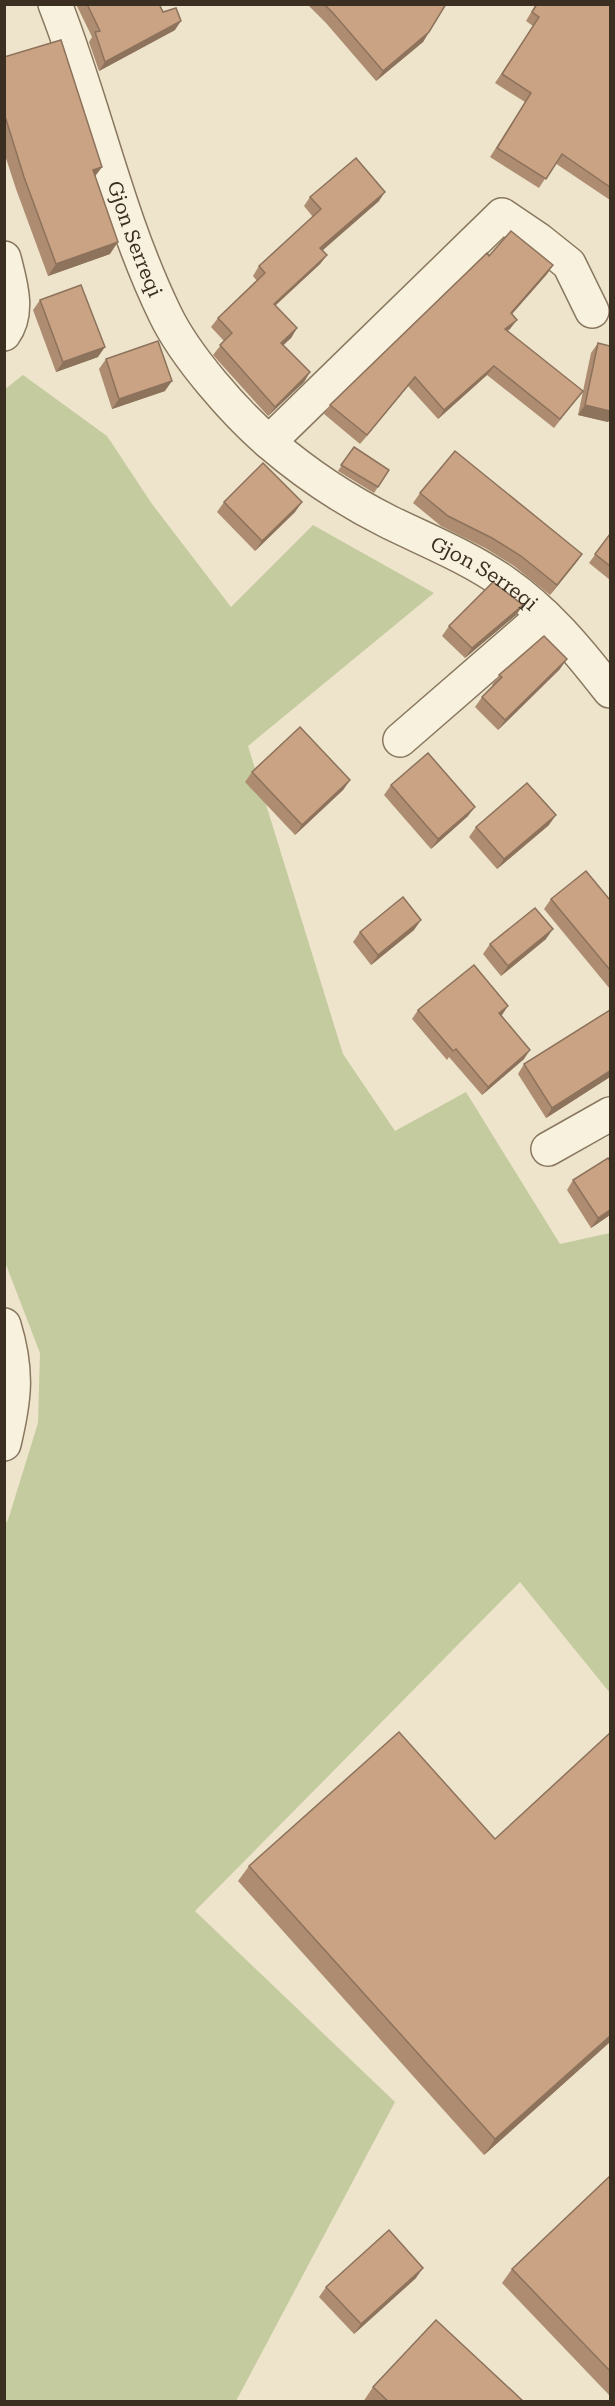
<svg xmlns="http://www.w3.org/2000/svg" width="615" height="2406" viewBox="0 0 615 2406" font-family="'Roboto Serif',serif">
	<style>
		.green { fill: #c4cb9f }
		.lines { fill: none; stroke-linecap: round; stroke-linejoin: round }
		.minor-casing { stroke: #89785f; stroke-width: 36 }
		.minor { stroke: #f8f1de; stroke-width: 33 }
		.wall { fill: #ad8c71 }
		.shaded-wall { fill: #8d725c }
		.building { fill: #c9a383; stroke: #8d725c; stroke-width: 1.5 }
		.labels { text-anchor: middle; stroke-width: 4.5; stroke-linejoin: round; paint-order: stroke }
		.street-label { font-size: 20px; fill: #3b2f22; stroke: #f5eeda }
	</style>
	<rect width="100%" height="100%" fill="#ede4cb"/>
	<!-- green -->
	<path class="green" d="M23,375L107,436L152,504L231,607L313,525L434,593L248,746L343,1054L395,1131L466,1092L560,1244L610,1233V1693L520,1582L195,1911L395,2102L236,2401H5L4,1525L8,1520L38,1423L40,1353L5,1262L4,390Z"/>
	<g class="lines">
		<!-- minor casing -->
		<g class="minor-casing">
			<g id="minor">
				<path id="s1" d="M55,4C95,106 117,215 165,314C185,356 235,413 270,443C306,474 347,501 389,522C428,541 468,557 504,582C546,611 579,651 610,691"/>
				<path d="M4,258C10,282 20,312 4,334"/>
				<path d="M269,442L502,215L539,240L569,264L592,311"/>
				<path d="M400,740L544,615"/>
				<path d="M548,1149L610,1114"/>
				<path d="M4,1325C18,1371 15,1398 4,1444"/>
			</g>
		</g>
		<!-- minor -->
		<use href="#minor" class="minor"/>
	</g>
	<!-- wall -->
	<g class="wall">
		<path d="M76,4H159L175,30L99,71L89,42L92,37Z"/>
		<path d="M307,4H446L423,42L376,81L326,23Z"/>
		<path d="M536,4H610V200L555,163L539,188L490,157L525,102L495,83L533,26L526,21Z"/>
		<path d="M4,57L102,167L95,176L110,254L48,276L16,189L4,152Z"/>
		<path d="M310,197L379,201L322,250L327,255L320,264L275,306L297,328L291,338L283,345L310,372L304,382L268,416L213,355L224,341L211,327L218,318L257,281L253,276L259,266L313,217L304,206Z"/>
		<path d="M489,256L553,265L547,274L512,314L510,329L507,331L583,391L591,353L598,343L610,346V419L608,422L578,415L583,391L554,428L487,375L438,419L408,386L360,444L324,414L330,405Z"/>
		<path d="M40,300L98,357L56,372L33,310Z"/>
		<path d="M106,359L165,391L112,409L99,369Z"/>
		<path d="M354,447L389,470L374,493L338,471Z"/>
		<path d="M420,493L582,554L575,564L550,595L514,566L485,548L441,526L413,503Z"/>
		<path d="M224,502H302L295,512L255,551L217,512Z"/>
		<path d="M610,534V580L589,563Z"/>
		<path d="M523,605L516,615L465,658L442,636L449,626Z"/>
		<path d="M560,669L498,730L475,707L482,697L493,686L492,685L499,675Z"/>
		<path d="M252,772L350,780L343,790L295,835L245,782Z"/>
		<path d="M391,785L468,816L431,849L384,795Z"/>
		<path d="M549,825L497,869L469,837L476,827Z"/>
		<path d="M551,899L610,900V989L544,909Z"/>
		<path d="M414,930L371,965L353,942L360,932Z"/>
		<path d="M546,939L501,976L483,954L490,944Z"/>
		<path d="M418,1010L501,1015L524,1059L482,1095L449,1057L447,1060L412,1019Z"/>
		<path d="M524,1064L610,1077L546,1118L518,1074Z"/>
		<path d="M610,1161V1215L591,1228L567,1190L573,1180Z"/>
		<path d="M249,1866L610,2042L484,2155L238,1881Z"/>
		<path d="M610,2176V2396L502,2283L512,2269Z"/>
		<path d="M416,2278L354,2334L319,2297L326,2287Z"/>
		<path d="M373,2387L524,2402H363Z"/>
	</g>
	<!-- shaded-wall -->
	<g class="shaded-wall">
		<path d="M181,21L175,30L99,71L105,62Z"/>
		<path d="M429,32L423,42L376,81L383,71Z"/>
		<path d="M102,167L93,179V170Z"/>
		<path d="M385,192L379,201L314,258L320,248Z"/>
		<path d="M118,242L110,254L48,276L56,264Z"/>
		<path d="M327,255L320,264L267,313L274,304Z"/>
		<path d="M553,265L547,274L505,322L511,313Z"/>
		<path d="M517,320L510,329L498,338L505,329Z"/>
		<path d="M297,328L291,338L275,353L281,343Z"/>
		<path d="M105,347L98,357L56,372L63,362Z"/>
		<path d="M494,366L487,375L438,419L444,410Z"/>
		<path d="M310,372L304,382L268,416L275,407Z"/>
		<path d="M415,377L408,386L360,444L367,435Z"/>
		<path d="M172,381L165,391L112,409L119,399Z"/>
		<path d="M585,405L610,411V419L608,422L578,415Z"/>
		<path d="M302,502L295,512L255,551L262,541Z"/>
		<path d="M582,554L575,564L550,595L557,585Z"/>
		<path d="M523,605L516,615L465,658L472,648Z"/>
		<path d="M567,659L560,669L498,730L505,720Z"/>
		<path d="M350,780L343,790L295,835L302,825Z"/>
		<path d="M475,807L468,816L431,849L438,839Z"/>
		<path d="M556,815L549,825L497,869L504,859Z"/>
		<path d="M421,920L414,930L371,965L378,955Z"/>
		<path d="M553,929L546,939L501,976L508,966Z"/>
		<path d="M508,1006L502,1015L493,1022L499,1013Z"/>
		<path d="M530,1050L524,1059L482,1095L488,1087Z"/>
		<path d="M610,1071V1077L546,1118L552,1108Z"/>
		<path d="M610,1210V1215L591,1228L598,1218Z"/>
		<path d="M610,2036V2042L484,2155L495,2139Z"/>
		<path d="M423,2268L416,2278L354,2334L361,2324Z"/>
	</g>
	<!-- building -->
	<g class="building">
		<path d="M87,4H159L163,12L176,8L181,21L105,62L95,32L100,31Z"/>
		<path d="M324,4H446L429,32L383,71L333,13Z"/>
		<path d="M537,4H610V187L562,154L546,179L497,148L531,93L502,74L539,17L532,12Z"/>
		<path d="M61,40L102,167L93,170L118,242L56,264L24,177L4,113V57Z"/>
		<path d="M356,158L385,192L320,248L327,255L274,304L297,328L281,343L310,372L275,407L220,345L232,333L218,318L265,273L259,266L321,209L310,197Z"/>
		<path d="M511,231L553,265L511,313L517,320L505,329L583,391L560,419L494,366L444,410L415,377L367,435L330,405L487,253L489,256Z"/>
		<path d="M81,285L105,347L63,362L40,300Z"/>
		<path d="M158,341L172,381L119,399L106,359Z"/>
		<path d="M598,343L610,346V411L585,405Z"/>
		<path d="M354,447L389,470L378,487L341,465Z"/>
		<path d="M455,451L582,554L557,585L521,556L492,538L448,516L420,493Z"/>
		<path d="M263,463L302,502L262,541L224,502Z"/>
		<path d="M610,534V566L595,554Z"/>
		<path d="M493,582L523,605L472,648L449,626Z"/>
		<path d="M544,636L567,659L505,720L482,697L502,677L499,675Z"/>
		<path d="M300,727L350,780L302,825L252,772Z"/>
		<path d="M428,753L475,807L438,839L391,785Z"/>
		<path d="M527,783L556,815L504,859L476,827Z"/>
		<path d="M586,871L610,900V970L551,899Z"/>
		<path d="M403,897L421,920L378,955L360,932Z"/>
		<path d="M535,908L553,929L508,966L490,944Z"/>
		<path d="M474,965L508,1006L499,1013L530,1050L488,1087L456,1049L453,1051L418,1010Z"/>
		<path d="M610,1010V1071L552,1108L524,1064Z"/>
		<path d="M608,1158L610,1161V1210L598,1218L573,1180Z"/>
		<path d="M399,1732L495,1839L610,1733V2036L495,2139L249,1866Z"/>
		<path d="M610,2176V2371L512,2269Z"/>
		<path d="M389,2230L423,2268L361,2324L326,2287Z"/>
		<path d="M436,2320L524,2402H389L373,2387Z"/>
	</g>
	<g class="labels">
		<!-- street labels -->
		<g class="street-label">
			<text dy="7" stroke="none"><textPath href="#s1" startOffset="248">Gjon Serreqi</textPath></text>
			<text dy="7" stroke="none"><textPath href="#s1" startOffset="748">Gjon Serreqi</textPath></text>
		</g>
	</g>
	<!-- border -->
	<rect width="615" height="2406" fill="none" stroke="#3b2f22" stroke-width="12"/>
</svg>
